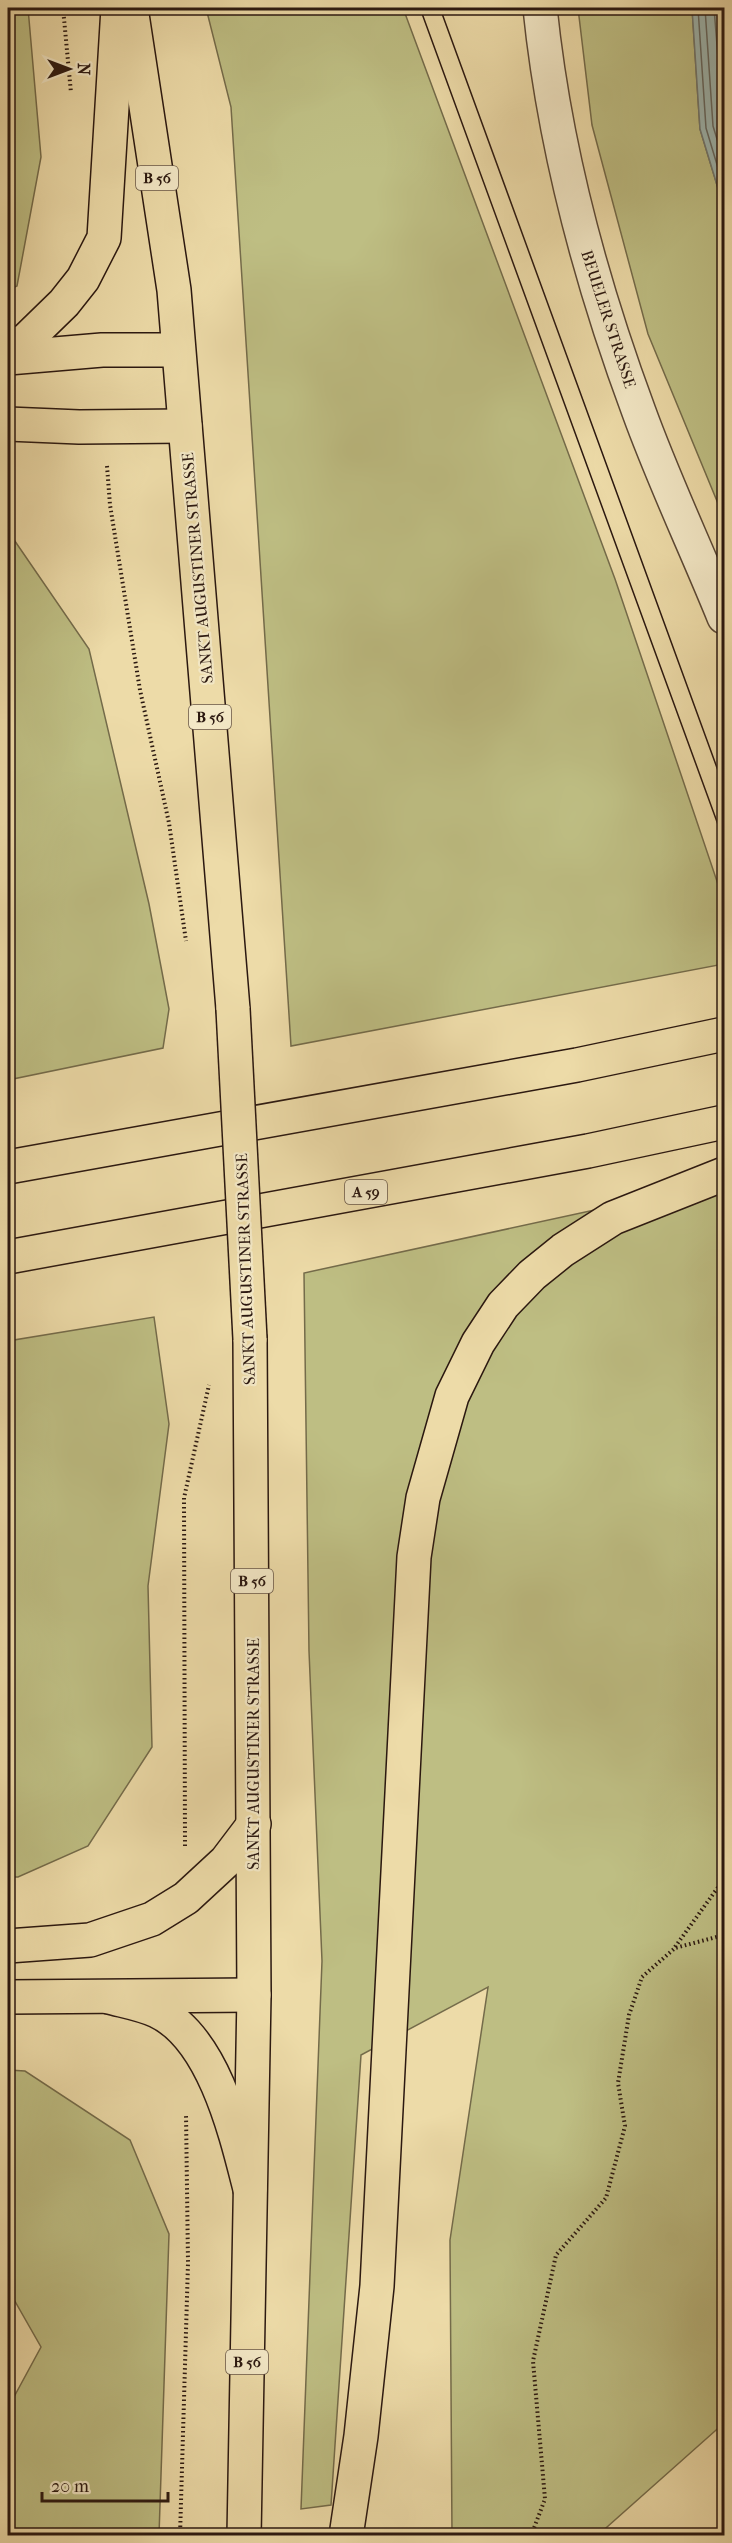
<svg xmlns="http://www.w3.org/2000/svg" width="732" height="2543" viewBox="0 0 732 2543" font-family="'IM FELL French Canon',serif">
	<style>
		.green { fill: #bebe83; stroke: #746b4a; stroke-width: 1.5 }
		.water { fill: #9eb8b3; stroke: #707872; stroke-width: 1.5 }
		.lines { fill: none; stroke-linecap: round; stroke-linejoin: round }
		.shore { stroke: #646862; stroke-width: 1.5 }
		.minor-casing { stroke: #5c4936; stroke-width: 36 }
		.major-casing { stroke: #2b1810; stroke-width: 36 }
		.highway-casing { stroke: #2b1810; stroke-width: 36 }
		.path { stroke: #2b1810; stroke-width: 4; stroke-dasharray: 1.5 3; stroke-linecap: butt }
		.minor { stroke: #f3e8c6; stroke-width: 33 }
		.major { stroke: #eddba8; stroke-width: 33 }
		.highway { stroke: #eddba8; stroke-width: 33 }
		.tram { stroke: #2b1810; stroke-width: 1.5 }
		.major-bridge-casing { stroke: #2b1810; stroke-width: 36; stroke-linecap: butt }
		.major-bridge { stroke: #eddba8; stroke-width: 33 }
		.labels { text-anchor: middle; stroke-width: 4.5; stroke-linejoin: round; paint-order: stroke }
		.shield { fill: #f3e8c6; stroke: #675647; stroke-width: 1.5 }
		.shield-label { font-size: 15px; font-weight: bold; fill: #2b1810 }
		.street-label { font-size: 16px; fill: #2b1810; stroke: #f3e8c6 }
	</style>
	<rect width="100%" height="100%" fill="#eddba8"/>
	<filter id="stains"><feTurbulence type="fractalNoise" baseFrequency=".00333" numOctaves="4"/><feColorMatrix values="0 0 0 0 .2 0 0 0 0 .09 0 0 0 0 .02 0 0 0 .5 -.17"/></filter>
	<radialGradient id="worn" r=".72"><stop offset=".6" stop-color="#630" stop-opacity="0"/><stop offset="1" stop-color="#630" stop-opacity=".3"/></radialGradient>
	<!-- green -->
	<g class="green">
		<path d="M8,8H28L41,157L17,286L8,290Z"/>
		<path d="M206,8H403L615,579L724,902V964L291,1046L231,107Z"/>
		<path d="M578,8H692L700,129L724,208V518L648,334L592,125Z"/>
		<path d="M8,531L89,649L149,904L162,972L169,1009L163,1048L8,1080Z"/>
		<path d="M724,1182V2423L598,2535H452L450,2240L488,1987L361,2055L331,2505L301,2509L322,1961L309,1651L304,1273Z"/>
		<path d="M154,1317L169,1424L148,1586L152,1747L88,1846L18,1877H8V1341Z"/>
		<path d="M8,2070L25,2071L130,2140L169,2234L159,2535H8V2408L41,2347L8,2289Z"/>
	</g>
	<!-- water -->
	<path class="water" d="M692,8H724V208L700,129Z"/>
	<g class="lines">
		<!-- shore -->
		<g class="shore">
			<path d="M698,8L706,128L724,188"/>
			<path d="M705,8L713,126L724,162"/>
			<path d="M714,8L724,132"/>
		</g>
		<!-- minor casing -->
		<g class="minor-casing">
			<path id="minor" d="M540,8C554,144 591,283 639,412C664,481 696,548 724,617"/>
		</g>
		<!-- major casing -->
		<g class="major-casing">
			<g id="major">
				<path d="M131,8L174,290L233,1009"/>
				<path d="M244,2536L254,1995L250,1339"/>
			</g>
		</g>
		<!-- highway casing -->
		<g class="highway-casing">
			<g id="highway">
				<path d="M8,349L26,340L64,303L83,279L104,238L118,8"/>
				<path d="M8,358L102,350H178"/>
				<path d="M8,424L79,427L185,426"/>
				<path d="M8,1167L577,1065L724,1034"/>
				<path d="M8,1257L588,1151L724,1122"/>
				<path d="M8,1946L90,1940L152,1919L186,1898L226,1861L254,1824"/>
				<path d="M8,1997L254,1995"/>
				<path d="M109,1997C124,2001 142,2004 157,2011C214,2038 236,2134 250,2189"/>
				<path d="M346,2536L361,2436L377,2286L414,1557L423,1498L452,1396L478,1343L503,1305L532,1275L563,1250L613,1218L724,1174"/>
			</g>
		</g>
		<!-- path -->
		<g class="path">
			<path d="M63,8L71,93"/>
			<path d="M107,466L110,505L140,690L169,823L186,941"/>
			<path d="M185,1846L184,1498L209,1385"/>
			<path d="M675,1947L724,1879"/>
			<path d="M180,2536L188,2263L186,2114"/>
			<path d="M531,2536L545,2499L533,2361L556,2255L606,2198L625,2126L618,2083L629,2015L642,1977L675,1948L724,1935"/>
		</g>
		<!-- minor -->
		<use href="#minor" class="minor"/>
		<!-- major -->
		<use href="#major" class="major"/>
		<!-- highway -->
		<use href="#highway" class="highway"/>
		<!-- tram -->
		<g class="tram">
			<path d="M420,8L724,841"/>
			<path d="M440,8L724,787"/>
		</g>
		<!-- major-bridge casing -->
		<g class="major-bridge-casing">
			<path id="major-bridge" d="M233,1009L250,1339"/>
		</g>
		<!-- major-bridge -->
		<use href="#major-bridge" class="major-bridge"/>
	</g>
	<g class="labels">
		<!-- shield labels -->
		<g class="shield">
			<rect x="136" y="166" width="42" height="24" rx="4.5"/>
			<rect x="189" y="705" width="42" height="24" rx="4.5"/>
			<rect x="345" y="1180" width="42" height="24" rx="4.5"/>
			<rect x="231" y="1569" width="42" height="24" rx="4.5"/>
			<rect x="226" y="2350" width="42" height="24" rx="4.5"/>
		</g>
		<g class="shield-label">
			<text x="157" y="183">B 56</text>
			<text x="210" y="722">B 56</text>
			<text x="366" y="1197">A 59</text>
			<text x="252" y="1586">B 56</text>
			<text x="247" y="2367">B 56</text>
		</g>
		<!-- street labels -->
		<g class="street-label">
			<text transform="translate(609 319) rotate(72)" y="6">BEUELER STRASSE</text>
			<text transform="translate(197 568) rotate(-95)" y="6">SANKT AUGUSTINER STRASSE</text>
			<text transform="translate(245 1269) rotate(-92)" y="6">SANKT AUGUSTINER STRASSE</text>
			<text transform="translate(253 1754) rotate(-90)" y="6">SANKT AUGUSTINER STRASSE</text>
		</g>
	</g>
	<!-- margin -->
	<rect width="732" height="2543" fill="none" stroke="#eddba8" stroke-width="30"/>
	<rect x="9" y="9" width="714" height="2525" fill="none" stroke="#2b1810" stroke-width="3"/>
	<rect x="15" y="15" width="702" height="2513" fill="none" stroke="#2b1810" stroke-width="1.5"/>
	<!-- north arrow -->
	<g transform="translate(69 69) rotate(90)" stroke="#f3e8c6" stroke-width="4.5" paint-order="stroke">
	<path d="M0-4.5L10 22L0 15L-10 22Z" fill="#2b1810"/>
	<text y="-9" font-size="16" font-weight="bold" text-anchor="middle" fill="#2b1810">N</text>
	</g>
	<!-- scale -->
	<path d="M42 2492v9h126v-9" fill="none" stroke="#2b1810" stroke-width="3"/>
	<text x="51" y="2492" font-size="18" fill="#2b1810" stroke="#f3e8c6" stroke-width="4.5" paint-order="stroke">20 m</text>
	<rect width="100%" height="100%" filter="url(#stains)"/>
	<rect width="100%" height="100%" fill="url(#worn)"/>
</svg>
